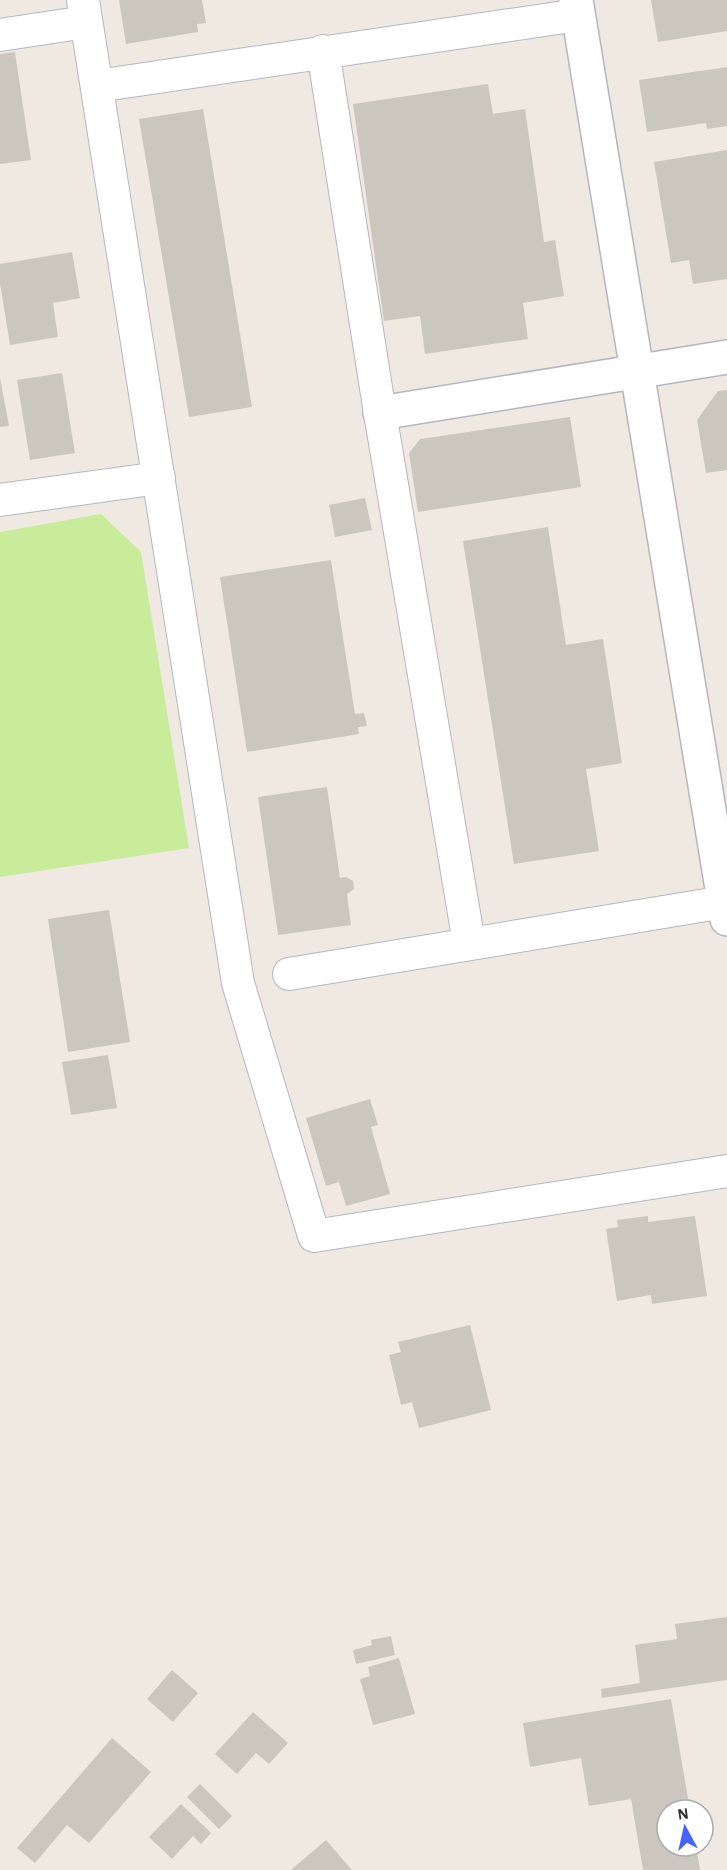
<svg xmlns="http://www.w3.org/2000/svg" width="727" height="1870" viewBox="0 0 727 1870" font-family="'Alegreya Sans',sans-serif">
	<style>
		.pitch { fill: #c9ec9a }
		.building { fill: #cbc7bf }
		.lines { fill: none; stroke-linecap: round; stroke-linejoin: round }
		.street-casing { stroke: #b4b7c1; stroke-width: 34 }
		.secondary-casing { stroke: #b4b7c1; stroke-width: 36 }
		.street { stroke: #fff; stroke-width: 32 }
		.secondary { stroke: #fff; stroke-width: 33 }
	</style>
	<rect width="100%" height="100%" fill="#efe9e1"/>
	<!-- pitch -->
	<path class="pitch" d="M101,514L141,552L189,848L0,877V532Z"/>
	<!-- building -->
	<g class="building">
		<path d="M119,0H202L206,23L197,24L198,32L126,44Z"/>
		<path d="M651,0H727V31L658,42Z"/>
		<path d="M15,52L31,160L0,164V54Z"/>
		<path d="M727,67V126L707,129L706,123L647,132L639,80Z"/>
		<path d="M488,84L493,114L525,109L544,242L555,240L564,296L523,303L528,339L425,354L420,316L384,321L353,104Z"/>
		<path d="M203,109L252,407L189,417L139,119Z"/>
		<path d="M727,150V279L693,284L689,260L671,263L654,162Z"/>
		<path d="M72,252L80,298L53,303L58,337L10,345L0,283V264Z"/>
		<path d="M62,373L75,453L30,460L17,380Z"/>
		<path d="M0,378L9,426L0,427Z"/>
		<path d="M727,390V470L706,473L697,420L718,391Z"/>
		<path d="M570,417L581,487L418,512L409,453L420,439Z"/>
		<path d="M365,498L372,530L335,537L329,505Z"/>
		<path d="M548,527L566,645L603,639L622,763L586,769L599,851L514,864L463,541Z"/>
		<path d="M331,560L355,714L364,713L367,726L358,727L359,734L247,752L220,577Z"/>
		<path d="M327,787L340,878L346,877L353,881L354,889L347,894L351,925L278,935L258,797Z"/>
		<path d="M109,910L130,1042L68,1052L48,919Z"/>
		<path d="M108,1055L117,1108L71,1115L62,1062Z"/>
		<path d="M370,1099L378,1125L371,1127L390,1194L346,1206L339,1182L326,1186L306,1118Z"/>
		<path d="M648,1216V1222L695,1216L707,1296L652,1304L651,1295L617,1301L606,1229L618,1227L617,1220Z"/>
		<path d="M470,1325L491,1410L419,1428L412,1402L401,1405L389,1355L401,1352L398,1342Z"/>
		<path d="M727,1617V1680L602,1698L601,1689L640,1683L635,1645L677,1639L675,1624Z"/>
		<path d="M391,1636L395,1655L356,1664L353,1650L372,1645L371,1640Z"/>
		<path d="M399,1658L415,1714L373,1725L360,1679L370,1676L368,1667Z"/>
		<path d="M172,1670L198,1693L173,1722L147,1699Z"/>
		<path d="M671,1699L690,1810H667V1846H696L700,1870H643L631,1799L589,1806L581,1758L530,1767L523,1723Z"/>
		<path d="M253,1712L288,1743L269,1764L256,1753L237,1774L215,1754Z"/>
		<path d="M112,1738L151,1772L89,1843L67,1825L35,1863L17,1848Z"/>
		<path d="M200,1784L232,1816L219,1829L187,1797Z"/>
		<path d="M181,1804L211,1833L201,1844L193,1836L172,1859L149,1837Z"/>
		<path d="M326,1840L352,1870H291Z"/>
	</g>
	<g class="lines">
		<!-- street casing -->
		<g class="street-casing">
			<g id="street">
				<path d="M83,0L238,983L314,1236L727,1171"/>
				<path d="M0,35L86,22"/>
				<path d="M323,51L380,413L469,943"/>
				<path d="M97,86L578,15"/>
				<path d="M0,500L159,478"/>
				<path d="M289,974L724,902"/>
			</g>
		</g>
		<!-- secondary casing -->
		<g class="secondary-casing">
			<g id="secondary">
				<path d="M576,0L727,919"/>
				<path d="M380,413L727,357"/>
			</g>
		</g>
		<!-- street -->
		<use href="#street" class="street"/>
		<!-- secondary -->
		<use href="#secondary" class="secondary"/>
	</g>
	<!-- north arrow -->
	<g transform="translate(685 1828) rotate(352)"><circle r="28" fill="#ffffff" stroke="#ababab" stroke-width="1.5"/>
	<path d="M0-4.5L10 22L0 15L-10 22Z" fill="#4264fb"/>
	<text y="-9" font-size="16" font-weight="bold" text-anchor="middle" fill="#2e2e2e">N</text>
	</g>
</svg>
